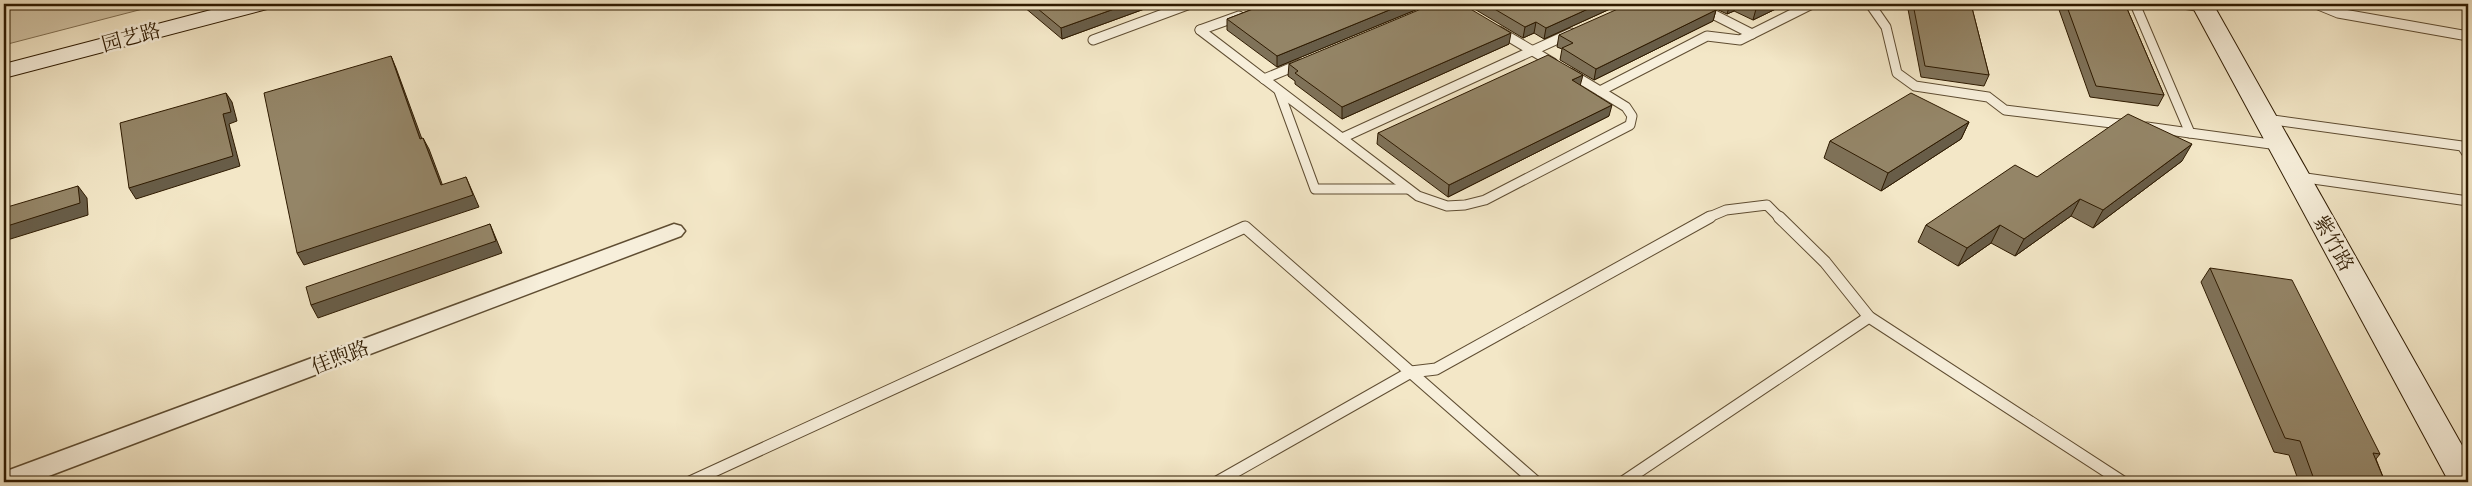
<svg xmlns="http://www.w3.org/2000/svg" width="2472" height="486" viewBox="0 0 2472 486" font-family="'Libre Bodoni','Noto Serif SC',serif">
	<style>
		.green { fill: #d2c4a5; stroke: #806f52 }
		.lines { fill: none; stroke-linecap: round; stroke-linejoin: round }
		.lane-far1-casing { stroke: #5f4d32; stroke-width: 11 }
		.lane-casing { stroke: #5f4d32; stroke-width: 13 }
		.street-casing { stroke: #5f4d32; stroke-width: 3 }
		.secondary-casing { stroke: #2e1a00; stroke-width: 2 }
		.lane-far1 { stroke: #f7efdb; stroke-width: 9 }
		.lane { stroke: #f7efdb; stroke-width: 11 }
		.street { fill: #f7efdb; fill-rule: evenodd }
		.secondary { fill: #f7efdb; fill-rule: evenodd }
		.wall { fill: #7f7259; stroke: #2e1a00 }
		.shaded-wall { fill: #685d48; stroke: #2e1a00 }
		.building { fill: #948567; stroke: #2e1a00 }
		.labels { text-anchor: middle; stroke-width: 5; stroke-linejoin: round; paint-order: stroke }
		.street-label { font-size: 20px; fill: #2e1a00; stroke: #f7efdb }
	</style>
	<rect width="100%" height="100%" fill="#f3e7c7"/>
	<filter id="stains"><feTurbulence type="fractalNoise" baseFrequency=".004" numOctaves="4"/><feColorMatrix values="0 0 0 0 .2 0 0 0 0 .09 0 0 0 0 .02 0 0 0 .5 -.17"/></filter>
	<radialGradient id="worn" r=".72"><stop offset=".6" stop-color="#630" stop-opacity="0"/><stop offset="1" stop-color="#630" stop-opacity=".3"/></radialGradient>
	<!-- green -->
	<path class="green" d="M4,4H162L4,45Z"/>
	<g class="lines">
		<!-- lane-far1 casing -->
		<g class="lane-far1-casing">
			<g id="lane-far1">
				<path d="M1693,4L1752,34L1812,4"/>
				<path d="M1870,4L1886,27L1897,73L1915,86L1988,97L2005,110L2128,125"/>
				<path d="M2135,4L2190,133L2278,145"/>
				<path d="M2183,4L2203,7"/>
				<path d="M2316,4L2338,13L2468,36"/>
				<path d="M1200,30L1418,196L1447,206L1465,205L1485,200L1630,125L1632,116L1626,107L1600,91"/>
				<path d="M1200,30L1239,16"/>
				<path d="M1499,31L1553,63"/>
				<path d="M1093,40L1190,4"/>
				<path d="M1570,73L1600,91L1707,36L1740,40L1752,34"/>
				<path d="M1264,79L1300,64"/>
				<path d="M1279,91L1315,189H1408"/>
				<path d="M2266,119L2462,146L2468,155"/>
				<path d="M2147,127L2190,133"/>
				<path d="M1342,138L1571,33"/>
				<path d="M2299,177L2468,201"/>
				<path d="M1707,218L1726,210L1767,205L1780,218"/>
			</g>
		</g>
		<!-- lane casing -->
		<g class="lane-casing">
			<g id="lane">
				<path d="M1869,317L2123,482"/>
				<path d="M690,482L1245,227L1536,482"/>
				<path d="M1217,482L1411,372L1436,369L1710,217"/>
				<path d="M1623,482L1869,317L1825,262L1779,217"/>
			</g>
		</g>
		<!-- street casing -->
		<g class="street-casing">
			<path id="street" d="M674,224L681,226L685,231L681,236L33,482H4V472Z"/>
		</g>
		<!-- secondary casing -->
		<g class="secondary-casing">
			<g id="secondary">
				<path d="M234,4H270L267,9L4,78V64Z"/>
				<path d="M2191,4H2213L2468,456V482H2449Z"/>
			</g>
		</g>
		<!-- lane-far1 -->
		<use href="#lane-far1" class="lane-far1"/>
		<!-- lane -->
		<use href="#lane" class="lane"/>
		<!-- street -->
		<use href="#street" class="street"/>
		<!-- secondary -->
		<use href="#secondary" class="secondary"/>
	</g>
	<!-- wall -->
	<g class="wall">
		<path d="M1024,4H1158L1062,39L1024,7Z"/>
		<path d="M1266,4H1430L1277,67L1227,30V19Z"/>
		<path d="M1466,4H1621L1544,39L1534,33L1523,38Z"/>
		<path d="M1706,4H1786L1753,20L1734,11L1727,14Z"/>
		<path d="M1907,4H1971L1989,75L1984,86L1921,77Z"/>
		<path d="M2057,4H2125L2164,95L2158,106L2090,97Z"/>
		<path d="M1716,10L1713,21L1594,80L1560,60L1562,49L1557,47L1559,35Z"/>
		<path d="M1509,44L1342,119L1295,84V81L1288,76L1289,64Z"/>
		<path d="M1580,86L1609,116L1448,197L1377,144L1378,133Z"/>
		<path d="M1969,122L1961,139L1881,191L1824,158L1830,141Z"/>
		<path d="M2182,161L2093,228L2071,216L2015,256L1991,243L1958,266L1918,242L1926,225L2037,177Z"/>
		<path d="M2210,268L2380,454L2376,459L2385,482H2299L2289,455L2274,452L2201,282Z"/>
	</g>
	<!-- shaded-wall -->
	<g class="shaded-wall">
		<path d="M1128,4H1158L1062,39L1061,28Z"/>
		<path d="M1404,4H1430L1277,67V56Z"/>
		<path d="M1599,4H1621L1544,39L1546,28Z"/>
		<path d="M1730,4H1736L1734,11L1727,14Z"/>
		<path d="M1768,4H1786L1753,20L1756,9Z"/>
		<path d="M1716,10L1713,21L1594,80L1596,69Z"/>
		<path d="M1536,22L1534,33L1523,38L1525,27Z"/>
		<path d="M1511,33L1509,44L1342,119V107Z"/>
		<path d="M391,56L396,68L426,150L420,139Z"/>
		<path d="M1583,75L1580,86L1572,80Z"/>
		<path d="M226,93L232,102L237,121L229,124L240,166L136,199L129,188L223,114Z"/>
		<path d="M1612,105L1609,116L1448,197L1449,185Z"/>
		<path d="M1969,122L1961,139L1881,191L1888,173Z"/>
		<path d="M423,138L429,149L447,197L441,185Z"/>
		<path d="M2192,144L2182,161L2093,228L2103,210Z"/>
		<path d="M466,177L479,207L304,265L297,253Z"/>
		<path d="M78,186L87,198L88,215L4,241V227Z"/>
		<path d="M2080,199L2071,216L2015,256L2024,239Z"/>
		<path d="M490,224L502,253L318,318L311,305Z"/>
		<path d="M2000,225L1991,243L1958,266L1967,248Z"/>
	</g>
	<!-- building -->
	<g class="building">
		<path d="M1032,4H1128L1061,28Z"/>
		<path d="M1266,4H1404L1277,56L1227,19Z"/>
		<path d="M1433,4H1462L1511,33L1342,107L1295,73L1298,71L1289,64Z"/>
		<path d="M1486,4H1599L1546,28L1536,22L1525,27Z"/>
		<path d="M1629,4H1704L1716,10L1596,69L1562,48L1573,43L1559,35Z"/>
		<path d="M1746,4H1768L1756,9Z"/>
		<path d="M1913,4H1971L1989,75L1925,66Z"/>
		<path d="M2066,4H2125L2164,95L2096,86Z"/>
		<path d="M1548,55L1583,75L1572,80L1612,105L1449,185L1378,133Z"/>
		<path d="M391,56L420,139L423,138L441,185L466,177L473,195L297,253L264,93Z"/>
		<path d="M226,93L231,112L223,114L233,156L129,188L120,123Z"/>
		<path d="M1911,93L1969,122L1888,173L1830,141Z"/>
		<path d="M2128,114L2192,144L2103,210L2080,199L2024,239L2000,225L1967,248L1926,225L2015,165L2037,177Z"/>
		<path d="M78,186L80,203L4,227V208Z"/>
		<path d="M490,224L496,241L311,305L306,287Z"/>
		<path d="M2210,268L2292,280L2380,454L2373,453L2385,482H2315L2300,441L2285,438Z"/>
	</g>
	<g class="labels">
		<!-- street labels -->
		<g class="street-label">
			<text transform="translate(131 37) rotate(-15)" y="7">园艺路</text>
			<text transform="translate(2334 243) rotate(61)" y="7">紫竹路</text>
			<text transform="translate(340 357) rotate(-21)" y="7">佳煦路</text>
		</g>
	</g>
	<!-- margin -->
	<rect width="2472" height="486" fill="none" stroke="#f3e7c7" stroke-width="20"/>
	<rect x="5" y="5" width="2462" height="476" fill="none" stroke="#2e1a00" stroke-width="2.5"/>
	<rect x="10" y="10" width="2452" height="466" fill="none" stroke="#2e1a00"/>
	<rect width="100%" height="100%" filter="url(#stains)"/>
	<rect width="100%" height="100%" fill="url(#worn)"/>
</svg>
